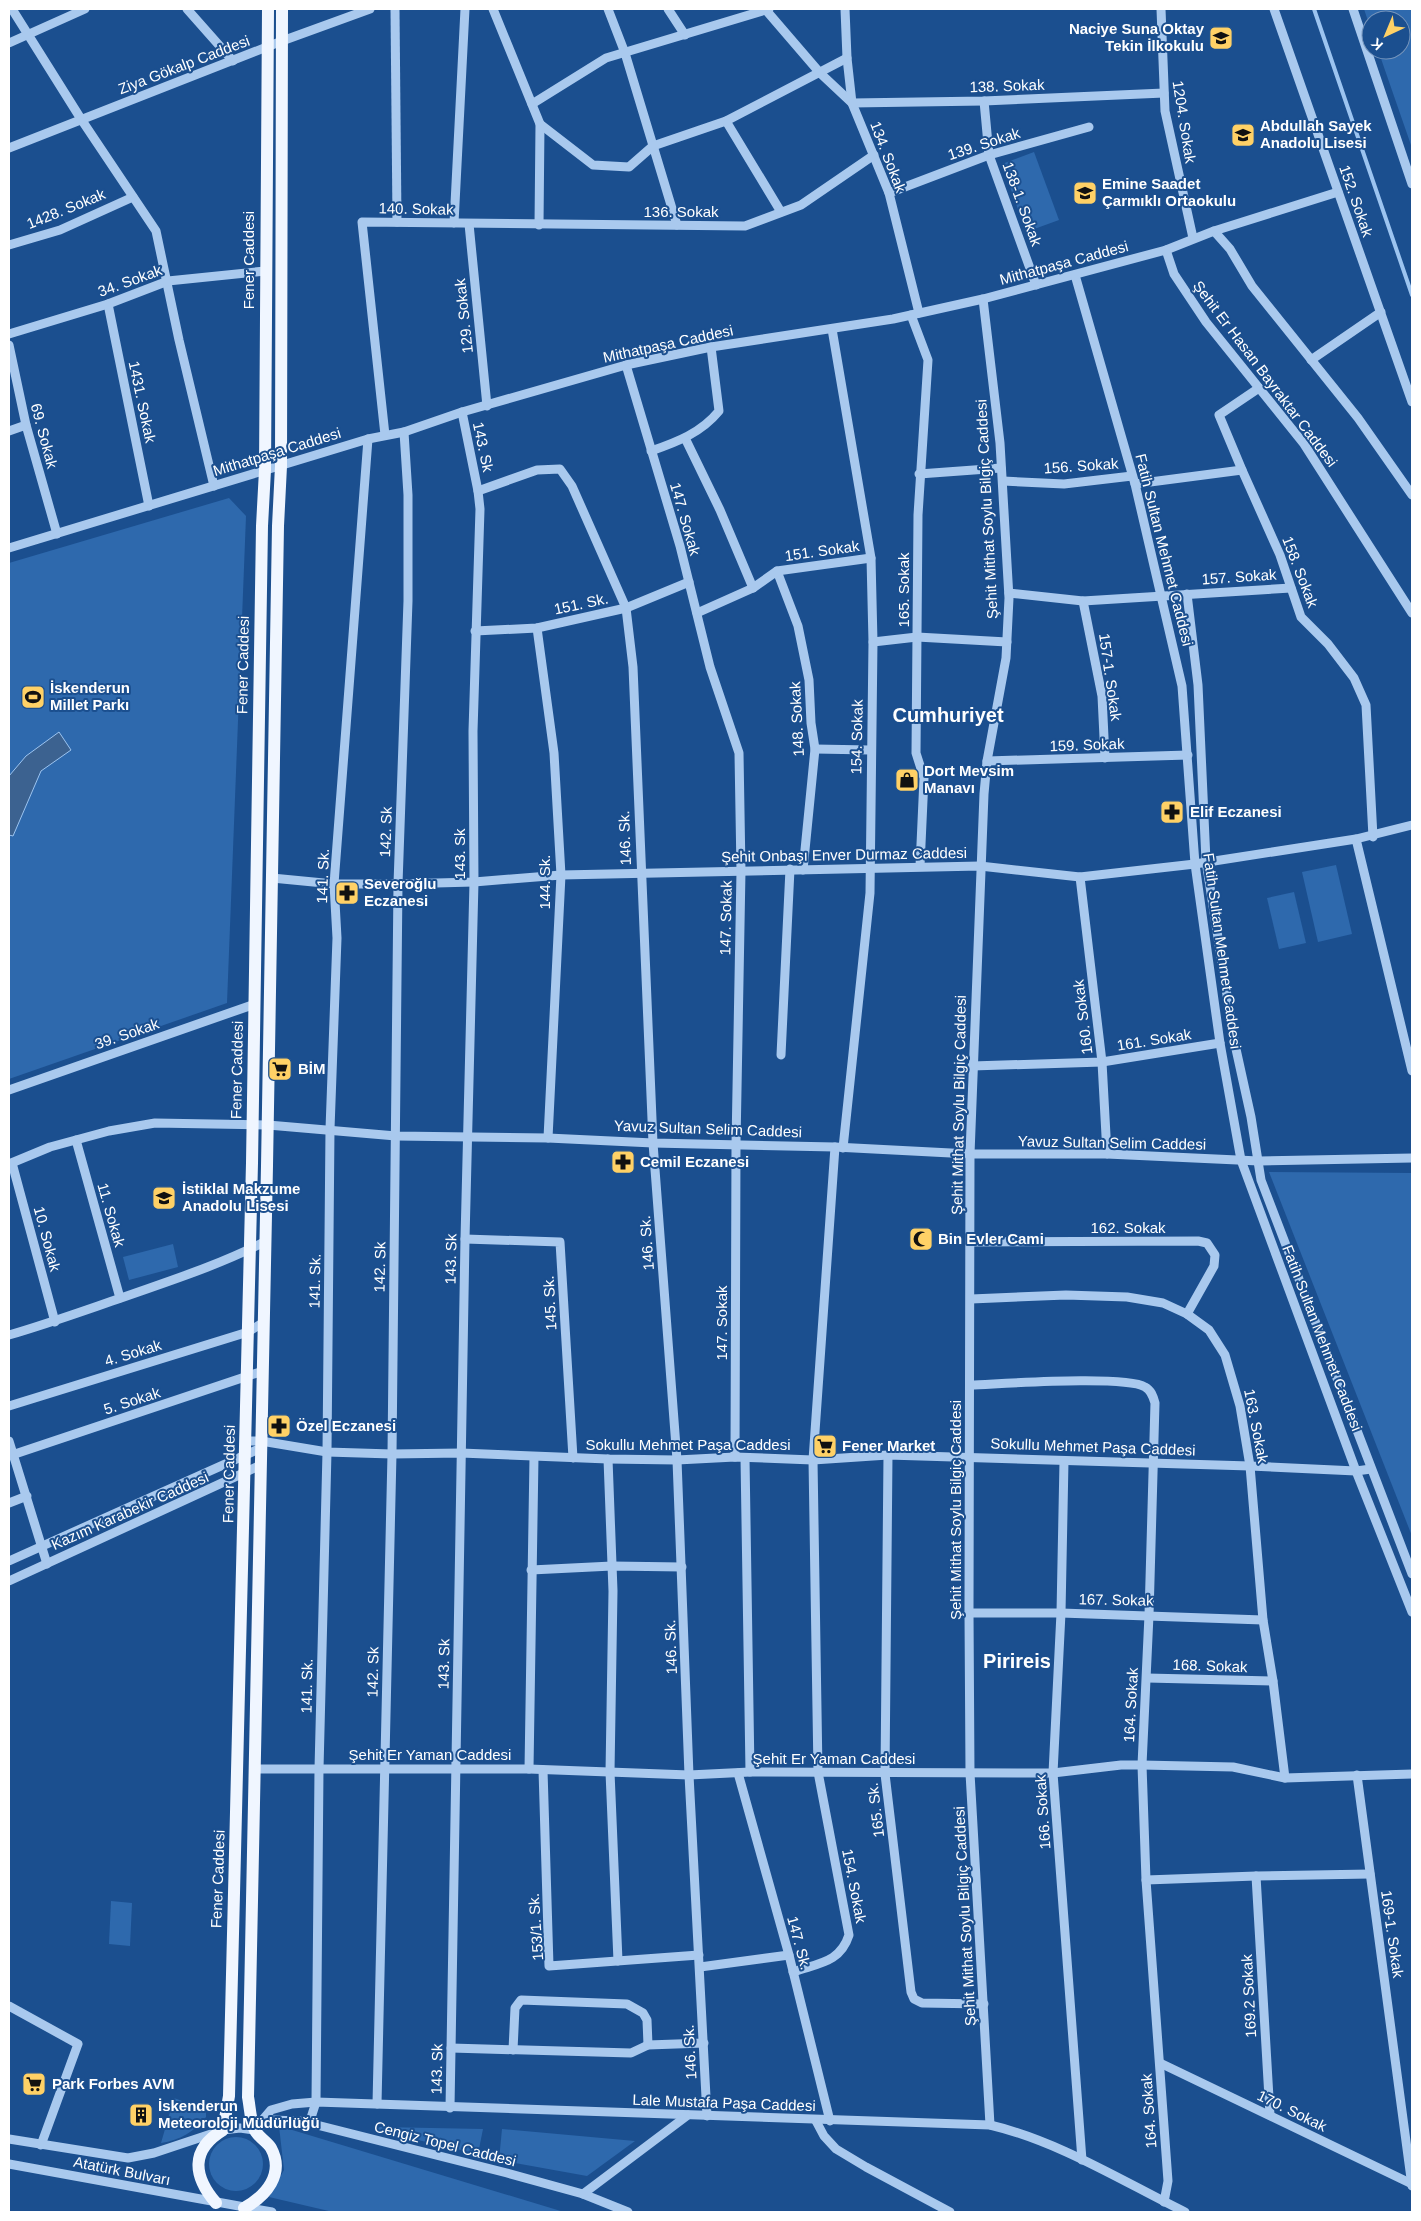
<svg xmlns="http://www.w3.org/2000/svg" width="1421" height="2221" viewBox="0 0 1421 2221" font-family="Helvetica,sans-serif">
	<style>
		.green { fill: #2e69ad }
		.water { fill: #3c6290; stroke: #9cc4f0 }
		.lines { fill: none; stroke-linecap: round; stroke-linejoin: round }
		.stream { stroke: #9cc4f0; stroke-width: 4 }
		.minor { stroke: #a9c9ee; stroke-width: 9 }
		.major { stroke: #f0f6ff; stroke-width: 12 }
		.labels { text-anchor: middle; stroke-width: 4; stroke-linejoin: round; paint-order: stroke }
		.poi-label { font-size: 15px; font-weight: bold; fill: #fff; stroke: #1b4f8f; text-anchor: start }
		.street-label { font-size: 15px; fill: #fff; stroke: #1b4f8f }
		.district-label { font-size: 20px; font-weight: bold; fill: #fff; stroke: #1b4f8f }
	</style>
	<rect width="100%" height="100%" fill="#1b4f8f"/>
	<!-- green -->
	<g class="green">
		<path d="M1364,9H1412V148L1378,50H1401V20H1371V30Z"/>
		<path d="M1034,152L1059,220L1026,232L1002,164Z"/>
		<path d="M229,498L246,516L227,1003L9,1079V563Z"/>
		<path d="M1336,865L1352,934L1318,942L1302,872Z"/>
		<path d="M1294,892L1306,943L1279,949L1267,898Z"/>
		<path d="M1269,1172L1412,1173V1536Z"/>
		<path d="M173,1244L178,1267L129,1280L123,1257Z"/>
		<path d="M111,1901L132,1903L130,1946L109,1944Z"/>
		<path d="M174,2098L206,2110V2117C194,2132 180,2140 161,2143Z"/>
		<path d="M279,2126L564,2212H333L269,2197L284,2170Z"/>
		<path d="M380,2127L483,2129L478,2154L375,2130Z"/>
		<path d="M502,2129L635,2141L587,2176L499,2160Z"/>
		<circle cx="236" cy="2164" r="27"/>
	</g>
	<!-- water -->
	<path class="water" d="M59,732L71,750L41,771L13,836L9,835V776L26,756Z"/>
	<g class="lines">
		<!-- stream -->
		<path class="stream" d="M1314,9L1412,295"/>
		<!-- minor -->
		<g class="minor">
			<path d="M12,9L81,119L156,231L179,340L214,486"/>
			<path d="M187,9L233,61"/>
			<path d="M395,9L397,222"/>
			<path d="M493,9L540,124L539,225"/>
			<path d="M608,9L625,53L677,225"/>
			<path d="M668,9L685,35"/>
			<path d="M765,9L820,73L852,103L984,101L1164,93"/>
			<path d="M845,9L847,58L852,103L889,193L919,313"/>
			<path d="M1161,9L1165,111L1193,238"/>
			<path d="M1274,9L1412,402"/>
			<path d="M1353,9L1412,184"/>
			<path d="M9,43L85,9"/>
			<path d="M984,101L989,155L1036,285"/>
			<path d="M532,104L606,58L769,9"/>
			<path d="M726,121L781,212"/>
			<path d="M540,124L593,165L629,167L653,146L726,121L847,58"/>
			<path d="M9,148L282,41L370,9"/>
			<path d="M889,193L989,155L1089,127"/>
			<path d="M454,223L465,9"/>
			<path d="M469,224L487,406"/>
			<path d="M1214,231L1230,249L1252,286L1358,418L1412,495"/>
			<path d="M9,245L60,230L133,197"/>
			<path d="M1166,250L1174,274L1206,322L1304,444L1412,613"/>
			<path d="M1075,275L1135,484L1182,686L1195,864L1220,1043L1241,1160L1356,1471L1412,1612"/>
			<path d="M983,299L1000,443L1009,598L1006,658L987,761L984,794L970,1154L969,1613L970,1773L990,2125"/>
			<path d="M108,304L149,506"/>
			<path d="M911,315L928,360L918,515L916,753L924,778L920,866"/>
			<path d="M832,329L871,558L873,642L870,893L843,1148"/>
			<path d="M9,334L108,304L168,281L265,271"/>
			<path d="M9,345L26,425L57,534"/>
			<path d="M1311,360L1381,312"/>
			<path d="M626,365L680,546L710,667L739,753L741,871L736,1144L735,1457"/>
			<path d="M9,431L26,425"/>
			<path d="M385,435L362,222L745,226L801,205L874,155"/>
			<path d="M685,438L720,510L753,588"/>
			<path d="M651,451C677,442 701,433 719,411L711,347"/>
			<path d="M1242,470L1219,415L1259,388"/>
			<path d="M919,474L1001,468"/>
			<path d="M1003,481L1064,484L1132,476"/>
			<path d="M1135,484L1242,470L1280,555L1301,617L1328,644L1354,678L1366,705L1373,837"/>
			<path d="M478,491L537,470L560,469L572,486L626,608L633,667L653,1143L677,1460L689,1775L707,2116"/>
			<path d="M9,548L368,439L404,432L462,412L626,365L711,347L893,319L983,299L1166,250L1214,231L1338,192"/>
			<path d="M777,571L798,626L809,680L811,723L815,749L803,870"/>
			<path d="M1009,593L1083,601L1291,588"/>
			<path d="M1187,594L1198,685L1206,861L1234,1040L1251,1117L1261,1180L1412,1574"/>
			<path d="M1083,601L1102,696L1105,758"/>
			<path d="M697,613L753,588L777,571L871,558"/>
			<path d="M537,628L554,753L561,875L548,1138"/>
			<path d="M475,631L537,628L626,608L689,582"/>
			<path d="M873,642L917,637L1007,642"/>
			<path d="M815,749L870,750"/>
			<path d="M987,761L1188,755"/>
			<path d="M1356,839L1412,1071"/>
			<path d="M1080,877L1102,1062L1107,1154"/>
			<path d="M272,878L334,884H398L474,882L561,875L980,866L1080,877L1195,864L1356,839L1412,825"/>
			<path d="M781,1055L790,869"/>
			<path d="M972,1066L1102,1062L1220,1043"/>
			<path d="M9,1090L255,1004"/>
			<path d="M76,1140L120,1298"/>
			<path d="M12,1163L55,1322"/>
			<path d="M9,1164L50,1147L109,1131L155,1123L268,1125L396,1136L548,1138L653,1143L835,1147L970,1154H1107L1259,1161L1412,1158"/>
			<path d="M465,1239L560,1242L573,1458"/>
			<path d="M970,1242L1198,1241L1207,1243L1215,1255L1214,1266L1187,1314"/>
			<path d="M971,1299L1066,1295L1127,1297L1163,1303L1187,1314L1209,1330L1225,1355L1240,1406L1250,1466L1263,1620L1273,1681L1285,1778"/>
			<path d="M9,1335C47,1324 83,1311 121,1298C169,1281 220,1265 266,1241"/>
			<path d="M971,1385C1001,1384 1125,1375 1145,1387C1151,1390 1153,1396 1155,1403L1149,1615L1142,1765L1146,1880L1168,2181L1164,2202"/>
			<path d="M9,1406L248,1332L264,1322"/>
			<path d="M9,1441L47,1564"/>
			<path d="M246,1441H261L327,1452L392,1454L461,1453L608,1459L677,1460L735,1457L813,1460L888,1455L1250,1466L1356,1471L1371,1469"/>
			<path d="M888,1455L885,1774L911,1992L914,1999L922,2003L984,2004"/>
			<path d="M9,1456L263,1371"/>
			<path d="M745,1458L750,1772"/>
			<path d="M608,1459L613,1591L610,1772L618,1961"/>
			<path d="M1064,1461L1061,1613L1053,1773L1082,2160"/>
			<path d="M9,1503L27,1496"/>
			<path d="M9,1561L261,1448"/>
			<path d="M531,1570L612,1566L682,1567"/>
			<path d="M9,1581L261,1465"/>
			<path d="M969,1613H1061L1263,1620"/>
			<path d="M1147,1678L1273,1681"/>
			<path d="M255,1769H529L689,1775L750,1772L1053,1773L1121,1765H1142L1233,1767L1285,1778L1412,1774"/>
			<path d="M529,1769L534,1457"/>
			<path d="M543,1770L549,1966L699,1955"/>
			<path d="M738,1773L789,1955L830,2121"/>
			<path d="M1357,1775L1412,2186"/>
			<path d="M1256,1876L1270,2115"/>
			<path d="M1146,1880L1256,1876L1370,1874"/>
			<path d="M700,1967L789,1955"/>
			<path d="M793,1972C818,1963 840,1963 849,1935L818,1772L813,1460L835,1147"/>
			<path d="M9,2006L78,2044L41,2145"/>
			<path d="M451,2048L631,2053L648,2045L704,2043"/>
			<path d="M513,2050L515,2008L521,2000L627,2004L643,2013L647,2020L648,2045"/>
			<path d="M1160,2063L1412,2184"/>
			<path d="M377,2104L392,1454L398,884L408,601V495L404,432"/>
			<path d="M450,2108L465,1239L474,882L473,731L480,509L478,491L462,412"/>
			<path d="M816,2121L824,2136L836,2149L866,2167L950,2212"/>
			<path d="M309,2124L316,2102L319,1769L327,1452L330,1129L337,938L334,884L368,439"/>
			<path d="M261,2126L270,2120L301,2121L507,2173L583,2194L628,2212"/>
			<path d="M254,2130L271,2110L292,2104L316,2102L990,2125C1058,2141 1122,2181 1185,2212"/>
			<path d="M9,2139L128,2158L154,2153L223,2130L240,2128L254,2130"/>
			<path d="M9,2164L272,2212"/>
			<path d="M583,2194L688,2115"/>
		</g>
		<!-- major -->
		<g class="major">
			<path d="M216,2203C193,2176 190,2150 223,2130L229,2096L252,1163L262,526L265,470L268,9"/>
			<path d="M244,2208C266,2196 285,2174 271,2148C267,2141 256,2136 254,2128C250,2118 250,2107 248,2097L267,1166L278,526L281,466L282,9"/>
		</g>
	</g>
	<!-- icons -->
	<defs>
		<g id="school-square" transform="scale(1.25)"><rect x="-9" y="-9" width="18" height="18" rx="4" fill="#ffd166" stroke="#1b4f8f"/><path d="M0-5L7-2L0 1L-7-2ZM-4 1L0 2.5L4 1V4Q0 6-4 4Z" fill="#111"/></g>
		<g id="stadium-square" transform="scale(1.25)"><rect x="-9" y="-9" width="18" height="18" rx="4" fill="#ffd166" stroke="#1b4f8f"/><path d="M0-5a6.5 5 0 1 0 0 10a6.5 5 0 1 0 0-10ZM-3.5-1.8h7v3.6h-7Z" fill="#111"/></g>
		<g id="shop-square" transform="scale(1.25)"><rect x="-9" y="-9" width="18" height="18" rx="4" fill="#ffd166" stroke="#1b4f8f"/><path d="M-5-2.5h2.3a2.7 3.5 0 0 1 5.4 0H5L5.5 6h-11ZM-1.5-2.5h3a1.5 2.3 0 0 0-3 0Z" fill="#111"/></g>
		<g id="pharmacy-square" transform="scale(1.25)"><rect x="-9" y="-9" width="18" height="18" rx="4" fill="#ffd166" stroke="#1b4f8f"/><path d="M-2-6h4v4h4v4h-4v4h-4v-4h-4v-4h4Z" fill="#111"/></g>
		<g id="supermarket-square" transform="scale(1.25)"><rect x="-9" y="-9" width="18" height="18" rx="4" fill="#ffd166" stroke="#1b4f8f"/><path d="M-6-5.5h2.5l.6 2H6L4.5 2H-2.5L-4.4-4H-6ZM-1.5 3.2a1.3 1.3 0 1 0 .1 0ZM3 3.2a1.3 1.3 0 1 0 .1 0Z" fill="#111"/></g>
		<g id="mosque-square" transform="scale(1.25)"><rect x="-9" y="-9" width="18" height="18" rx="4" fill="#ffd166" stroke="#1b4f8f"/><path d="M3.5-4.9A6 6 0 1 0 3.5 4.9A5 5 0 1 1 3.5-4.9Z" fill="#111"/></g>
		<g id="building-square" transform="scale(1.25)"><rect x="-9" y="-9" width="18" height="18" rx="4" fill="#ffd166" stroke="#1b4f8f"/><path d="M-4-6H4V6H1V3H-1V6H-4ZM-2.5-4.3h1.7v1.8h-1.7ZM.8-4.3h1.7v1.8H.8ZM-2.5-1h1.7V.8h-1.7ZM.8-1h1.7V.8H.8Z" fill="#111"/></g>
	</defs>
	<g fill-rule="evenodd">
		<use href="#school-square" x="1221" y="38"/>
		<use href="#school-square" x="1243" y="135"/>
		<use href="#school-square" x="1085" y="193"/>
		<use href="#stadium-square" x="33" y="697"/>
		<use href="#shop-square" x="907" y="780"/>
		<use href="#pharmacy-square" x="1172" y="812"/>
		<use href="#pharmacy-square" x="347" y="893"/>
		<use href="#supermarket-square" x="280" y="1069"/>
		<use href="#pharmacy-square" x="623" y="1162"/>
		<use href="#school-square" x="164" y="1198"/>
		<use href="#mosque-square" x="921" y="1239"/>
		<use href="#pharmacy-square" x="279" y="1426"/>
		<use href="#supermarket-square" x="825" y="1446"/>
		<use href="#supermarket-square" x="34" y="2084"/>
		<use href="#building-square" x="141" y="2115"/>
	</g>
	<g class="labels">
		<!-- poi labels -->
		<g class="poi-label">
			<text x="1204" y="34" text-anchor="end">Naciye Suna Oktay<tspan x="1204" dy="17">Tekin İlkokulu</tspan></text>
			<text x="1260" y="131">Abdullah Sayek<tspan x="1260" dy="17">Anadolu Lisesi</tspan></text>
			<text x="1102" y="189">Emine Saadet<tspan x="1102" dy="17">Çarmıklı Ortaokulu</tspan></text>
			<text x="50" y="693">İskenderun<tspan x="50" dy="17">Millet Parkı</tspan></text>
			<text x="924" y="776">Dort Mevsim<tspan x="924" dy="17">Manavı</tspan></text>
			<text x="1190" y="817">Elif Eczanesi</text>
			<text x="364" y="889">Severoğlu<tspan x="364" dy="17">Eczanesi</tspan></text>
			<text x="298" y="1074">BİM</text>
			<text x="640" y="1167">Cemil Eczanesi</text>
			<text x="182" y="1194">İstiklal Makzume<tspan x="182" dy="17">Anadolu Lisesi</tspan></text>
			<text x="938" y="1244">Bin Evler Cami</text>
			<text x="296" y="1431">Özel Eczanesi</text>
			<text x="842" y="1451">Fener Market</text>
			<text x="52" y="2089">Park Forbes AVM</text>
			<text x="158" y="2111">İskenderun<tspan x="158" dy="17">Meteoroloji Müdürlüğü</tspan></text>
		</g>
		<!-- street labels -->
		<g class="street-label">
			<text transform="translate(184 65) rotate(-21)" y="5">Ziya Gökalp Caddesi</text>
			<text transform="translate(1007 86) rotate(-2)" y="5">138. Sokak</text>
			<text transform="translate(1184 122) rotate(81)" y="5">1204. Sokak</text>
			<text transform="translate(984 144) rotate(-18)" y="5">139. Sokak</text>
			<text transform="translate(888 157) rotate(69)" y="5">134. Sokak</text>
			<text transform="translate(1356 201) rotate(71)" y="5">152. Sokak</text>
			<text transform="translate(1022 204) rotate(70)" y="5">138-1. Sokak</text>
			<text transform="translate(66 209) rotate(-22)" y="5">1428. Sokak</text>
			<text transform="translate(416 209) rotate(1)" y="5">140. Sokak</text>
			<text x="681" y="217">136. Sokak</text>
			<text transform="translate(249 260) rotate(-90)" y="5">Fener Caddesi</text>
			<text transform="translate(1064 263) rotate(-15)" y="5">Mithatpaşa Caddesi</text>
			<text transform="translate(130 281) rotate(-20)" y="5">34. Sokak</text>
			<text transform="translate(464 316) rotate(-96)" y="5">129. Sokak</text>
			<text transform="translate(668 344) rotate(-12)" y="5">Mithatpaşa Caddesi</text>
			<text transform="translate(1265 374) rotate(53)" y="5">Şehit Er Hasan Bayraktar Caddesi</text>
			<text transform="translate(142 402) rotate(78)" y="5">1431. Sokak</text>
			<text transform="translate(44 436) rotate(75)" y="5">69. Sokak</text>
			<text transform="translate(483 447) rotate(78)" y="5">143. Sk</text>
			<text transform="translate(277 452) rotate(-17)" y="5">Mithatpaşa Caddesi</text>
			<text transform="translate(1081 466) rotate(-4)" y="5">156. Sokak</text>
			<text transform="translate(987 509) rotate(-93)" y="5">Şehit Mithat Soylu Bilgiç Caddesi</text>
			<text transform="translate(685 519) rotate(74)" y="5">147. Sokak</text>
			<text transform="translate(1164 550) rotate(76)" y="5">Fatih Sultan Mehmet Caddesi</text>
			<text transform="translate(822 551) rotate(-8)" y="5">151. Sokak</text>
			<text transform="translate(1300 572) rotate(69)" y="5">158. Sokak</text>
			<text transform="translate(1239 577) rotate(-4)" y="5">157. Sokak</text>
			<text transform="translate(904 590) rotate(-90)" y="5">165. Sokak</text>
			<text transform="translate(581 604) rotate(-12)" y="5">151. Sk.</text>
			<text transform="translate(243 665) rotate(-89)" y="5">Fener Caddesi</text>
			<text transform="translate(1110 677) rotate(82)" y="5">157-1. Sokak</text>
			<text transform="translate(797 719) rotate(-93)" y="5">148. Sokak</text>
			<text transform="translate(857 737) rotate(-89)" y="5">154. Sokak</text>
			<text transform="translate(1087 745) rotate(-2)" y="5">159. Sokak</text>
			<text transform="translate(386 832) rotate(-88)" y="5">142. Sk</text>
			<text transform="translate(625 838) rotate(-92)" y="5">146. Sk.</text>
			<text transform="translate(460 854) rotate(-90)" y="5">143. Sk</text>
			<text transform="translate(844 855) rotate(-1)" y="5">Şehit Onbaşı Enver Durmaz Caddesi</text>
			<text transform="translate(323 876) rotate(-88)" y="5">141. Sk.</text>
			<text transform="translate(545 882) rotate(-90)" y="5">144. Sk.</text>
			<text transform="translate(726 918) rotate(-89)" y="5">147. Sokak</text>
			<text transform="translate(1222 951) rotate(82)" y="5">Fatih Sultan Mehmet Caddesi</text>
			<text transform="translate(1083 1017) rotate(-97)" y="5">160. Sokak</text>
			<text transform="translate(127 1034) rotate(-19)" y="5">39. Sokak</text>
			<text transform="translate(1154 1040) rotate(-9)" y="5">161. Sokak</text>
			<text transform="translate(237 1070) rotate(-89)" y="5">Fener Caddesi</text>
			<text transform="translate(959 1105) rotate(-89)" y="5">Şehit Mithat Soylu Bilgiç Caddesi</text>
			<text transform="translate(708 1129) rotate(2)" y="5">Yavuz Sultan Selim Caddesi</text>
			<text transform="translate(1112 1143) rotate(1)" y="5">Yavuz Sultan Selim Caddesi</text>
			<text transform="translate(111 1215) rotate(74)" y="5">11. Sokak</text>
			<text x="1128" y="1233">162. Sokak</text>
			<text transform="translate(47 1239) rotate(75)" y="5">10. Sokak</text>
			<text transform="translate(647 1243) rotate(-94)" y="5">146. Sk.</text>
			<text transform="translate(451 1259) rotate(-89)" y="5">143. Sk</text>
			<text transform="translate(380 1267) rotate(-89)" y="5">142. Sk</text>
			<text transform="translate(315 1281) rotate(-89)" y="5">141. Sk.</text>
			<text transform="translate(550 1303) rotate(-93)" y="5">145. Sk.</text>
			<text transform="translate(722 1323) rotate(-90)" y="5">147. Sokak</text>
			<text transform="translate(1322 1338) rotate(69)" y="5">Fatih Sultan Mehmet Caddesi</text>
			<text transform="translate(133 1353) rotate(-17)" y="5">4. Sokak</text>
			<text transform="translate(132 1401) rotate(-18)" y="5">5. Sokak</text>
			<text transform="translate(1256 1426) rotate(79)" y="5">163. Sokak</text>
			<text x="688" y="1450">Sokullu Mehmet Paşa Caddesi</text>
			<text transform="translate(1093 1447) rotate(2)" y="5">Sokullu Mehmet Paşa Caddesi</text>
			<text transform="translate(229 1474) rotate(-89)" y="5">Fener Caddesi</text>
			<text transform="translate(956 1510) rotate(-90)" y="5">Şehit Mithat Soylu Bilgiç Caddesi</text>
			<text transform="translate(130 1511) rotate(-24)" y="5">Kazım Karabekir Caddesi</text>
			<text transform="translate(1116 1600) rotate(1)" y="5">167. Sokak</text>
			<text transform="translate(671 1647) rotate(-92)" y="5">146. Sk.</text>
			<text transform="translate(444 1664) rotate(-89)" y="5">143. Sk</text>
			<text transform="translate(1210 1666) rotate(2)" y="5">168. Sokak</text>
			<text transform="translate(373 1672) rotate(-89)" y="5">142. Sk</text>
			<text transform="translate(307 1686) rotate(-89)" y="5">141. Sk.</text>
			<text transform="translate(1131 1705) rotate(-87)" y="5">164. Sokak</text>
			<text x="430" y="1760">Şehit Er Yaman Caddesi</text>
			<text x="834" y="1764">Şehit Er Yaman Caddesi</text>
			<text transform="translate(876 1810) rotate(-97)" y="5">165. Sk.</text>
			<text transform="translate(1043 1812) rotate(-94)" y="5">166. Sokak</text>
			<text transform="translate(218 1879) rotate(-88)" y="5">Fener Caddesi</text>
			<text transform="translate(854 1886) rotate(79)" y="5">154. Sokak</text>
			<text transform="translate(965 1916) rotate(-93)" y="5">Şehit Mithat Soylu Bilgiç Caddesi</text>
			<text transform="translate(536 1927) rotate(-94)" y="5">153/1. Sk.</text>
			<text transform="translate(1392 1934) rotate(82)" y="5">169-1. Sokak</text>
			<text transform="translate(799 1943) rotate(75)" y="5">147. Sk.</text>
			<text transform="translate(1249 1996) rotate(-93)" y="5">169.2 Sokak</text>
			<text transform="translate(690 2052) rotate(-93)" y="5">146. Sk.</text>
			<text transform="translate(437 2069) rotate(-89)" y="5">143. Sk</text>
			<text transform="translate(724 2103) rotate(2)" y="5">Lale Mustafa Paşa Caddesi</text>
			<text transform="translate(1149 2111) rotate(-94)" y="5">164. Sokak</text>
			<text transform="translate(1292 2111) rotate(26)" y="5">170. Sokak</text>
			<text transform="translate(445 2144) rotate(14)" y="5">Cengiz Topel Caddesi</text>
			<text transform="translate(122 2171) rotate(11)" y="5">Atatürk Bulvarı</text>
		</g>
		<!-- district labels -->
		<g class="district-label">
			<text x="948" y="722">Cumhuriyet</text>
			<text x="1017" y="1668">Pirireis</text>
		</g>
	</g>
	<!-- border -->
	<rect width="1421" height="2221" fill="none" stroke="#ffffff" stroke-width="20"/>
	<!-- north arrow -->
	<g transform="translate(1386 35) rotate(224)"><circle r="24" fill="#1b4f8f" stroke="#7695bc"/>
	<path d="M0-4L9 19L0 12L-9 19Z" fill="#ffd166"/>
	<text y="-8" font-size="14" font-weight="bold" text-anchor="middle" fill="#ffffff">K</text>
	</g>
</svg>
